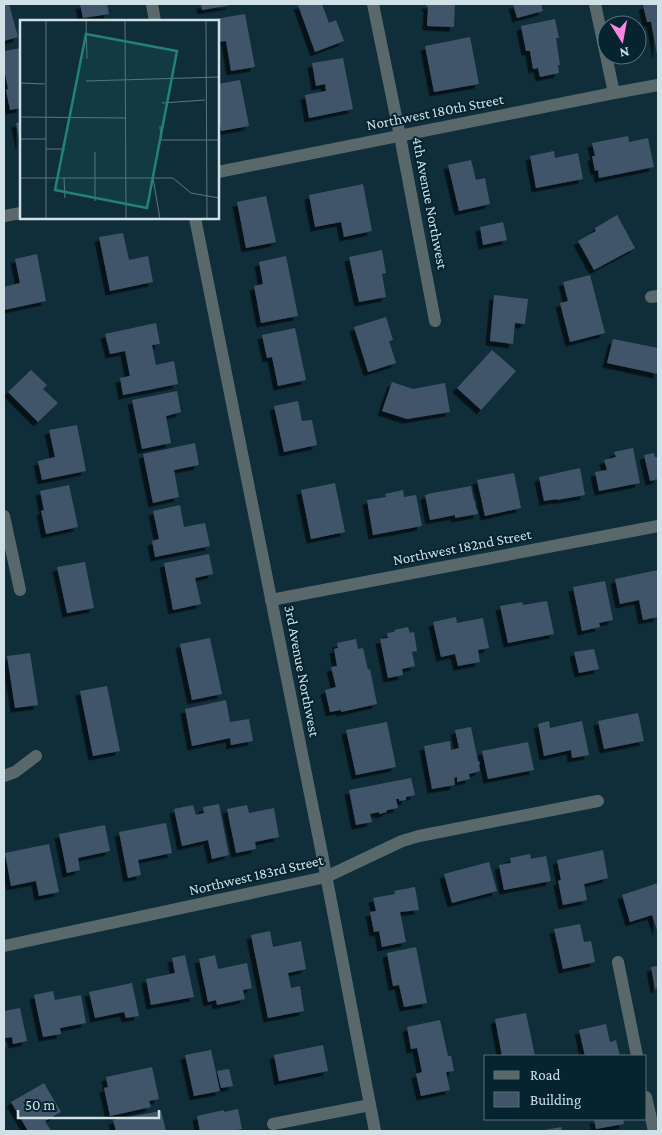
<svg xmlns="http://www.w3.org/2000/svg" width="662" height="1135" viewBox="0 0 662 1135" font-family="'Crimson Pro',serif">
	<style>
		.building { fill: #41556a; filter: url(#shadow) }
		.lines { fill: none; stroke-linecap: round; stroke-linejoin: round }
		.minor { stroke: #59696b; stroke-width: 12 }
		.labels { text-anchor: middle; stroke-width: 4; stroke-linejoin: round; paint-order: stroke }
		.street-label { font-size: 15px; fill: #cfe0e7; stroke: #05242f }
		.inset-road { fill: none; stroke: #5c757f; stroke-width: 1 }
		.view { fill: #22817a; fill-opacity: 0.15; stroke: #22817a; stroke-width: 2.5 }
		.inset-edge { fill: none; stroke: #cfe0e7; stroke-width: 2.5 }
	</style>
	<defs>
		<filter id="shadow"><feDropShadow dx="-4.5" dy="4.5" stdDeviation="0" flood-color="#0009"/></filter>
	</defs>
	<rect width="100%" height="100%" fill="#102e3a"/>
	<!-- building -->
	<g class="building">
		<path d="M4,4H9L18,37L4,41Z"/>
		<path d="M80,4H107L109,14L83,18Z"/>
		<path d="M201,4H231V5L202,10Z"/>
		<path d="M302,4H322L329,23L336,20L344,41L315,52L298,5Z"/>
		<path d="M427,4H455L454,27L427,26L428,7L426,6Z"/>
		<path d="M513,4H541L543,11L517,18Z"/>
		<path d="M649,4H658V53L657,54L651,22H647L643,5Z"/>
		<path d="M245,14L255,67L231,71L226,41L218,42V21H209V20Z"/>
		<path d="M555,19L559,38H556L560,65H558L559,73L540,77L538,68L533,69L530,51H526L521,26Z"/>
		<path d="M470,37L479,84L434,92L425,46Z"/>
		<path d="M21,48V108L10,110L6,90L8,89L4,68V51Z"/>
		<path d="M343,58L353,109L309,118L305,95L326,91L325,84L316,86L312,63Z"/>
		<path d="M240,80L249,126L221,131L218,110V84Z"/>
		<path d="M21,122V144H20L16,123Z"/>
		<path d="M628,136L629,142L648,138L654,167L599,178L598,170L595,171L592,156H595L592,143Z"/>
		<path d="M554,151L555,158L578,153L583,179L536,188L530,156Z"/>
		<path d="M471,160L476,180L485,178L490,204L459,211L448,165Z"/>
		<path d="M363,184L372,231L344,237L341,222L315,227L309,195Z"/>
		<path d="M266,196L276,242L246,248L237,202Z"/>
		<path d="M617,215L635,248L594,270L578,241L596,231L595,228Z"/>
		<path d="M503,222L507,240L483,245L480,227Z"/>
		<path d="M123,233L129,260L148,256L153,282L110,291L99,237Z"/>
		<path d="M382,250L386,273L382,274L386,297L359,302L349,257Z"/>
		<path d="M37,254L46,301L4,310V287L20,283L15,259Z"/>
		<path d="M286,256L298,316L261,323L254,286L263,284L259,262Z"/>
		<path d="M590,275L605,333L570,342L560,303L568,301L563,282Z"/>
		<path d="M494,295L528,299L525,324L515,323L513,344L490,341Z"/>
		<path d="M386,317L393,340L389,341L396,363L368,372L354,327Z"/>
		<path d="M156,323L160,344L152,345L156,365L174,361L178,384L123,395L120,378L130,376L125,351L110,354L105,334Z"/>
		<path d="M295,328L306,380L278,386L272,357L267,358L262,335Z"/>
		<path d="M613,339L658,348V374L607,363Z"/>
		<path d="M492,350L516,371L481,410L457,388Z"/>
		<path d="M31,370L47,385L43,389L58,403L38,422L8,392Z"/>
		<path d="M392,382L413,389L445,383L450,412L407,419L382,411Z"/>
		<path d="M177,391L181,412L166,416L171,443L142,449L132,400Z"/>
		<path d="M298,401L302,421L312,420L317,445L284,452L274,406Z"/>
		<path d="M77,425L86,471L42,480L38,461L55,457L49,430Z"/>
		<path d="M195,443L199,465L174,470L179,497L153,503L143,454Z"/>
		<path d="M633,448L640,483L599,491L595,472L607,470L604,460L616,457L614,452Z"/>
		<path d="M654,453L655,457H658V479L650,481L644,455Z"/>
		<path d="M580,468L585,495L557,500V499L544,501L539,477Z"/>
		<path d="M514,473L521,508L485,516L477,480Z"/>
		<path d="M335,483L345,532L311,539L301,490Z"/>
		<path d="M69,485L78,527L46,534L41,511L44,510L40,491Z"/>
		<path d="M471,486L474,501L475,500L476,509H477L478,514L455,518V515L430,520L425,495H427V494Z"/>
		<path d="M403,490L404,497L416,495L422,526L373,535L367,500L386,497L385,494Z"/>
		<path d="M180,505L184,527L205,523L210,546L155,557L152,541L159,539L153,511Z"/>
		<path d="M209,554L213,574L195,578L201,604L173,610L164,563Z"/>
		<path d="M85,562L94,608L67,613L57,567Z"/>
		<path d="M658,570V617L643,620L639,600L620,604L615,579Z"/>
		<path d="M605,581L613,620L599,623L600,627L582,631L573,587Z"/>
		<path d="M547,601L554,634L508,643L500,606L522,602L523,605Z"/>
		<path d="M456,617L457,623L483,618L489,648L478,650L480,662L458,666L455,654L441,657L433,622Z"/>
		<path d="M408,627L410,633L414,632L417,651L412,652L415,666L402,669L403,675L388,678L380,639L388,638L387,633L395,632L394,630Z"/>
		<path d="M210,638L222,694L192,700L180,644Z"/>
		<path d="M356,639L358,649L363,648L368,670L370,669L377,704L341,712V710L330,712L325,690L336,687L331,667L337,666L334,649L338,648L337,643Z"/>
		<path d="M594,649L599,669L579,673L574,652Z"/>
		<path d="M30,653L38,705L15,708L7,656Z"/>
		<path d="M107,686L120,751L93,756L80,691Z"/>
		<path d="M226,700L230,722L249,719L253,741L231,745L230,738L192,746L185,709Z"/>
		<path d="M638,713L644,741L604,749L598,721Z"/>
		<path d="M549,721L550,728L582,721L589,755L572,758L571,750L544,756L538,724Z"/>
		<path d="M387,722L396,767L356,775L346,730Z"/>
		<path d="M471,727L478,761H479L480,764L479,765L480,771L469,774L470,779L457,782V777L454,778L455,785L432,789L424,746L450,741L451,750L459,748L455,730Z"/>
		<path d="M528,742L534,770L488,779L482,751Z"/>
		<path d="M411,778L415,795L406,797V800L399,801V799H396L398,808L387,810V812L379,814V812L370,814L372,822L356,825L349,790Z"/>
		<path d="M219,804L229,855L212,859L208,840L182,846L174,809L193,805L196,815L204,813L203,807Z"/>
		<path d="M247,805L249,813L274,808L279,837L255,842L256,849L236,853L227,809Z"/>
		<path d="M166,823L172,853L138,860L141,875L128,878L119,832Z"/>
		<path d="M105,825L110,851L78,858L80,870L67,873L59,834Z"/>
		<path d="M49,844L59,892L39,896L36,881L11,886L5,853Z"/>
		<path d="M603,850L608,878L584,884L587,900L563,905L558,881L561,880L557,860Z"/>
		<path d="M530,854L531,859L546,856L551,881L504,890L499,865L511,863L510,858Z"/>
		<path d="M489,862L497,891L452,903L444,874Z"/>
		<path d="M658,883V930H657L652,915L630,922L622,895Z"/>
		<path d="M415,887L419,910L400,912L406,942L382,947L379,931L374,932L370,912L376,911L373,898L395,894L394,891Z"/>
		<path d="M580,924L584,942L591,941L595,962L563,969L554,929Z"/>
		<path d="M270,931L273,947L301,941L306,969L288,973L291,988L300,986L304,1011L268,1018L251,935Z"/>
		<path d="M416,947L427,1003L404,1007L399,985L393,986L387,953Z"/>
		<path d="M185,955L194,997L151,1005L146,979L175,973L172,958Z"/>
		<path d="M215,955L218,969L247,963L252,988L243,990L245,999L217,1005L216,1000L208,1002L199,959Z"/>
		<path d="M658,966V988L655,989L651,967Z"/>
		<path d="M132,983L139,1016L126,1018L124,1012L95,1018L89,992Z"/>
		<path d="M53,991L55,1000L81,995L86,1023L60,1028L61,1034L43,1037L34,995Z"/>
		<path d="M20,1008L27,1041L13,1044L12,1037L5,1038L6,1047H4V1011Z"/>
		<path d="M526,1013L535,1056H502L495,1019Z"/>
		<path d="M440,1020L448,1056H451L454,1071L446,1072L450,1090L421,1096L416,1074L422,1072L417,1048L411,1049L407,1027Z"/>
		<path d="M606,1024L610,1042L616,1040L620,1056H585L579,1030Z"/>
		<path d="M323,1045L328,1071L279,1081L274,1055Z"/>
		<path d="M211,1050L220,1091L194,1096L185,1055Z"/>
		<path d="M152,1067L159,1099L149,1101L151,1107L110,1116L104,1088L108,1087L106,1077Z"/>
		<path d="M229,1069L233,1086L221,1088L217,1071Z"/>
		<path d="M44,1083L61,1112L45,1121L51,1131H28L11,1102Z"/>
		<path d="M238,1109L242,1129L230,1131H200L197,1116L224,1110V1112Z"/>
		<path d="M161,1111L166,1131H116L113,1120Z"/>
		<path d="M594,1119H623L624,1124L596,1129Z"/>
		<path d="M561,1127L562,1131H545V1130Z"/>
	</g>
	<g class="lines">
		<!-- minor -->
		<g class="minor">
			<path d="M152,4L155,21"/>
			<path d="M373,4L400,136L435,321"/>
			<path d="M595,4L614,93"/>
			<path d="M218,172L614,93L658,85"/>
			<path d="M4,216L21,213"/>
			<path d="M195,218L321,849L375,1131"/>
			<path d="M651,297L658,296"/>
			<path d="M4,516L20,590"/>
			<path d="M271,600L658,526"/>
			<path d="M4,776L15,772L36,756"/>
			<path d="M4,946L326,877L402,841L419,836L598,801"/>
			<path d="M618,962L637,1056"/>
			<path d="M646,1097L654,1131"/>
			<path d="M273,1124L370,1105"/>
		</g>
	</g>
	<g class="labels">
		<!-- street labels -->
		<g class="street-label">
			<text transform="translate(435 112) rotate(-11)" y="5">Northwest 180th Street</text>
			<text transform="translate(430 203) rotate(79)" y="5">4th Avenue Northwest</text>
			<text transform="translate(462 547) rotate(-11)" y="5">Northwest 182nd Street</text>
			<text transform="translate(302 671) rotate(79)" y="5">3rd Avenue Northwest</text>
			<text transform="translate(256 875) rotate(-13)" y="5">Northwest 183rd Street</text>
		</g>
	</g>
	<!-- overview -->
	<g transform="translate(20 20)">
		<rect width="199" height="199" fill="#102e3a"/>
		<path class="inset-road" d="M66,0L67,39M105,0L106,199M186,0L187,199M66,61L199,57M0,63L25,64M142,83L185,80M0,97L105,98M140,106L141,120H199M0,119H26M26,129H45M75,132V181M0,158H153L171,173L199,178M44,158L45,178M133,158L140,199M26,199V0"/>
		<path class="view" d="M66,14L157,31L127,188L35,170Z"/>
		<rect width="199" height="199" class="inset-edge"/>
	</g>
	<!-- border -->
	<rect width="662" height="1135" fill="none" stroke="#cfe0e7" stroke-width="10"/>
	<!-- legend -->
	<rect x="484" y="1055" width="162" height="65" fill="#05242f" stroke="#566f79"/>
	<rect x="494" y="1071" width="25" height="8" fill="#59696b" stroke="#566f79"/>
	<text x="530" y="1080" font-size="15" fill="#cfe0e7">Road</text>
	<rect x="494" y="1092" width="25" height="15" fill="#41556a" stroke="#566f79"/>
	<text x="530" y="1105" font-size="15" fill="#cfe0e7">Building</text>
	<!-- north arrow -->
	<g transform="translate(622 40) rotate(169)"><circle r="24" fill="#05242f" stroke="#566f79"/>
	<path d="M0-4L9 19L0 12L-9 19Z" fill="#ff85de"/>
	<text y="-8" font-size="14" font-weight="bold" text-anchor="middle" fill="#cfe0e7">N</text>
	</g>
	<!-- scale -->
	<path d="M18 1110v8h141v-8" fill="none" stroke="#cfe0e7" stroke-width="2.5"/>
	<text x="25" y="1110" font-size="15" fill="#cfe0e7" stroke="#05242f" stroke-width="4" paint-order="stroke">50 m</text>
</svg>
